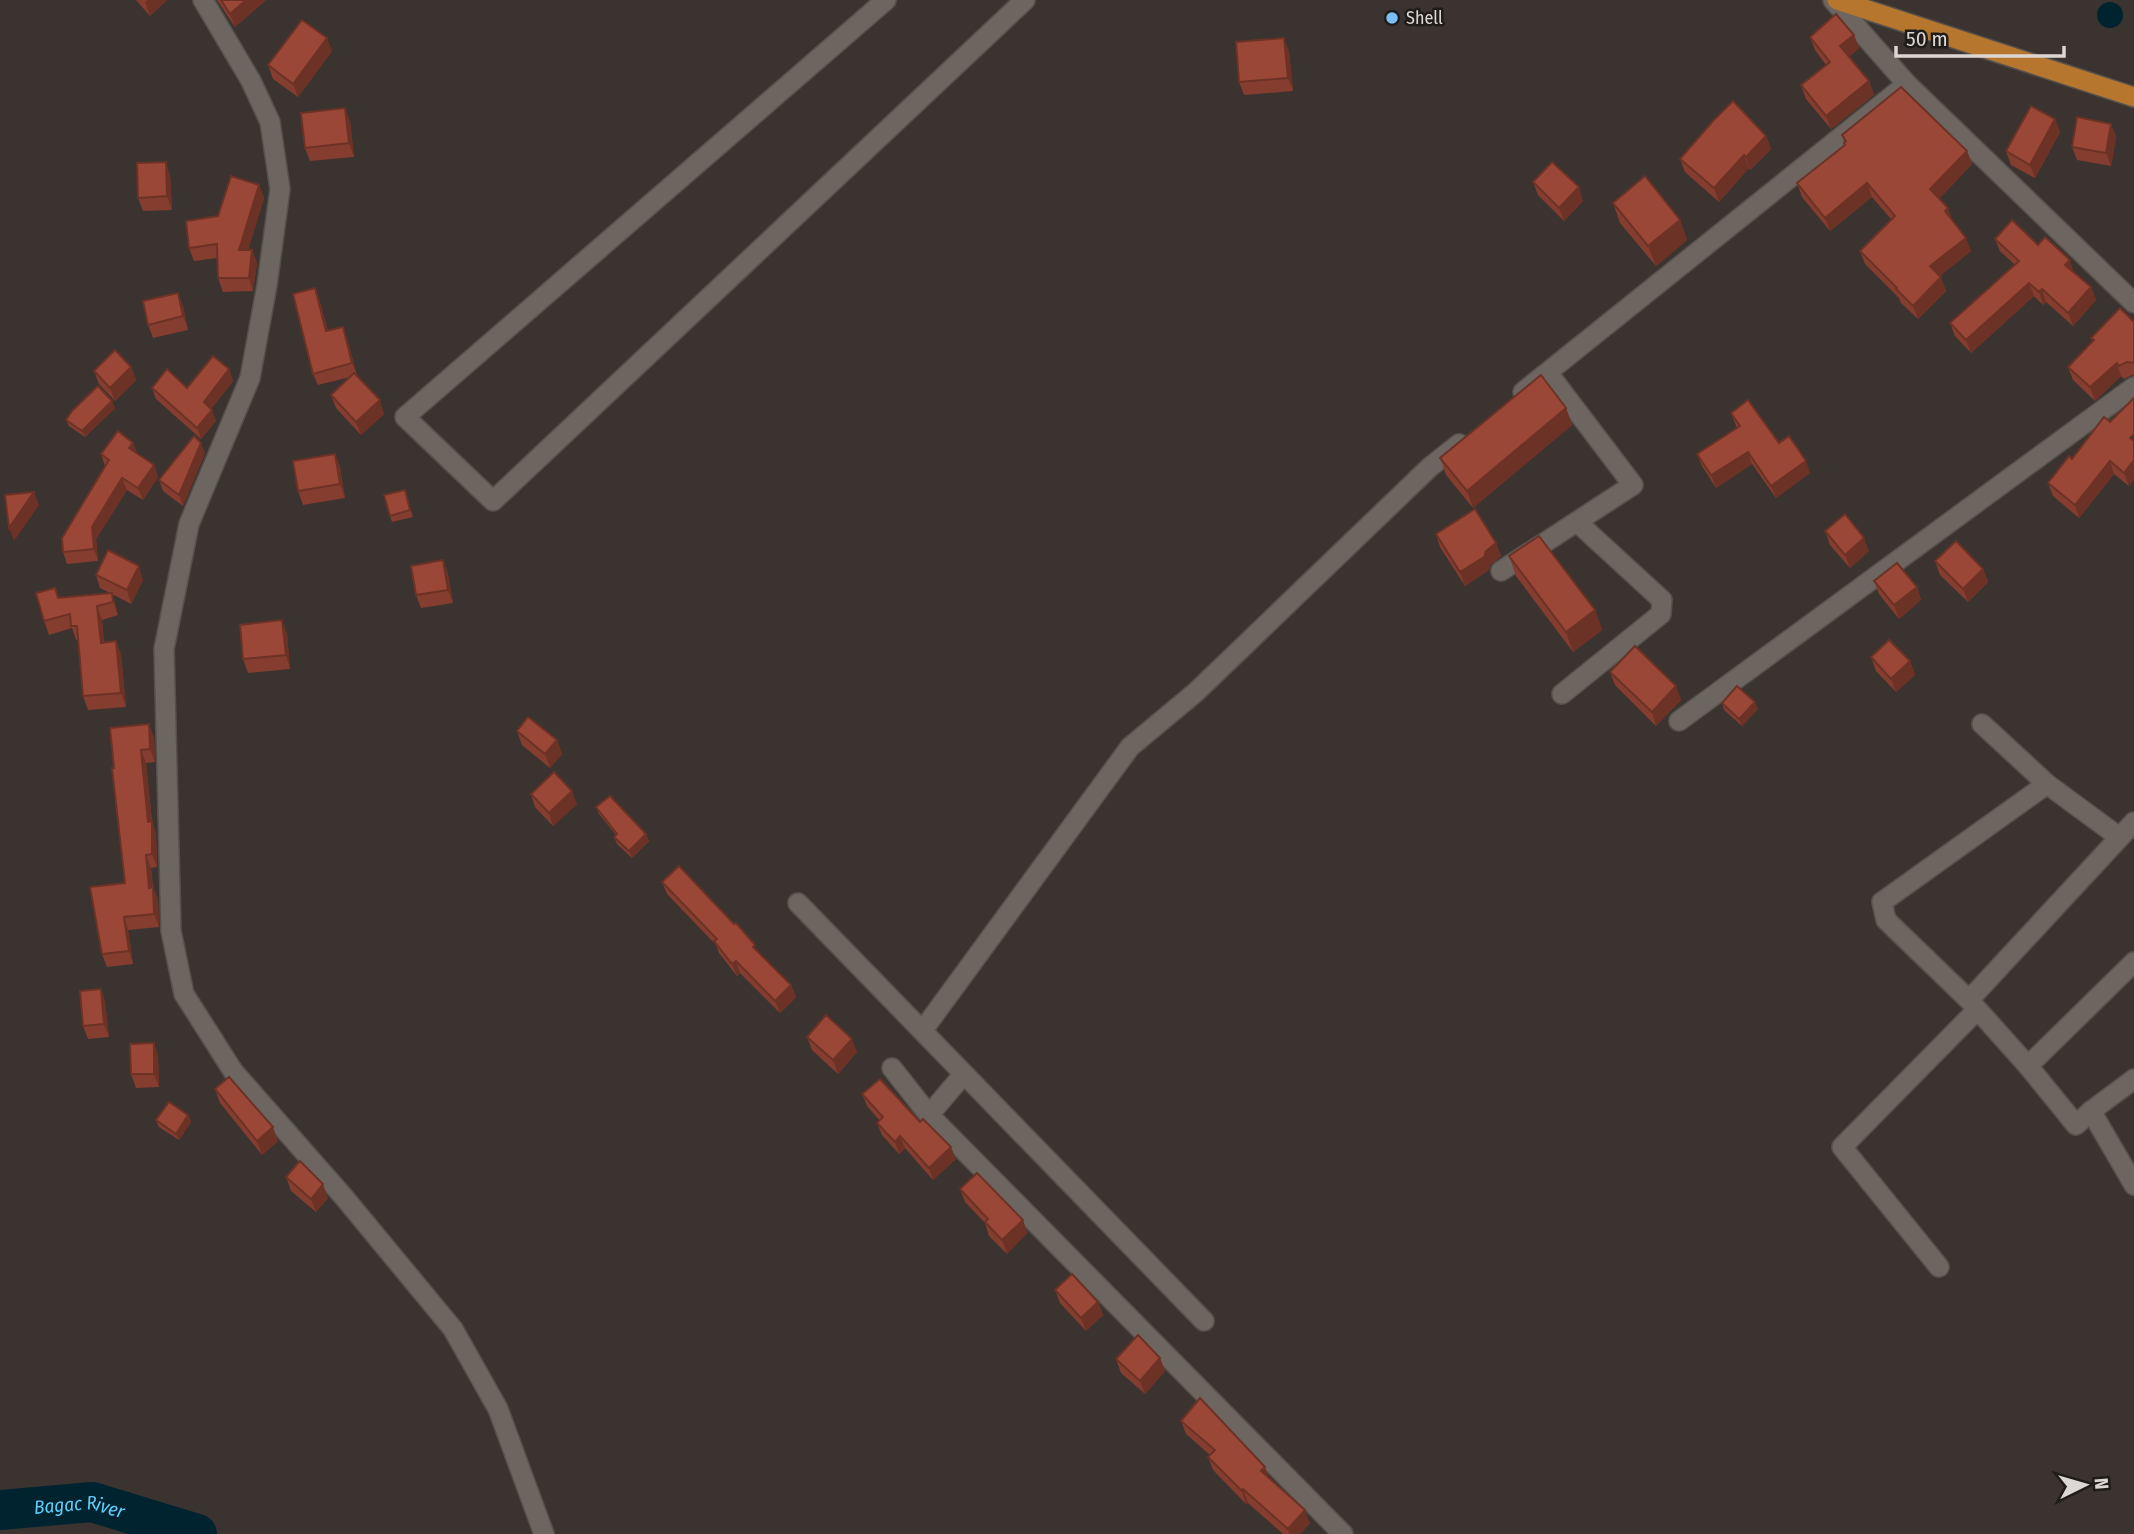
<svg xmlns="http://www.w3.org/2000/svg" width="2134" height="1534" viewBox="0 0 2134 1534" font-family="'Fira Sans Condensed',sans-serif">
	<style>
		.water { fill: #002330 }
		.lines { fill: none; stroke-linecap: round; stroke-linejoin: round }
		.river { stroke: #002330; stroke-width: 40 }
		.minor-casing { stroke: #55504c; stroke-width: 22 }
		.primary-casing { stroke: #55504c; stroke-width: 22 }
		.minor { stroke: #6d6560; stroke-width: 19 }
		.primary { stroke: #b6762e; stroke-width: 19 }
		.wall { fill: #853d2f }
		.shaded-wall { fill: #6c3226 }
		.building { fill: #9b4737; stroke: #6c3226; stroke-width: 2 }
		.poi-dot { fill: #7abff8; stroke: #1f1c1a; stroke-width: 2.5 }
		.labels { text-anchor: middle; stroke-width: 5; stroke-linejoin: round; paint-order: stroke }
		.poi-label { font-size: 18px; fill: #dcd7d5; stroke: #1f1c1a; text-anchor: start }
		.water-label { font-size: 19px; font-style: italic; fill: #60cdf9; stroke: #1f1c1a }
	</style>
	<rect width="100%" height="100%" fill="#3a332f"/>
	<!-- water -->
	<circle class="water" cx="2110" cy="15" r="13"/>
	<g class="lines">
		<!-- river -->
		<path class="river" id="s1" d="M0,1510L92,1502L197,1534"/>
		<!-- minor casing -->
		<g class="minor-casing">
			<g id="minor">
				<path d="M203,0L251,81L270,122L280,189L267,285L250,378L189,524L164,649L171,931L184,994L233,1071L343,1196L453,1329L498,1409L544,1534"/>
				<path d="M886,0L405,417L493,501L1025,0"/>
				<path d="M1833,0L1907,84L2134,303"/>
				<path d="M1523,392L1907,84"/>
				<path d="M1501,571L1633,485L1548,373"/>
				<path d="M1562,694L1661,614L1662,600L1577,522"/>
				<path d="M1679,721L2134,387"/>
				<path d="M1982,724L2047,784L2119,837"/>
				<path d="M2047,784L1882,902L1886,920L1969,1000L2028,1066L2076,1125L2091,1111L2134,1079"/>
				<path d="M798,903L1204,1321"/>
				<path d="M1969,1000L2134,822"/>
				<path d="M923,1030L1130,747L1196,692L1430,467L1459,444"/>
				<path d="M2028,1066L2134,962"/>
				<path d="M892,1068L929,1115L1343,1534"/>
				<path d="M2091,1111L2134,1185"/>
				<path d="M929,1115L963,1075"/>
				<path d="M1939,1267L1842,1147L1977,1010"/>
			</g>
		</g>
		<!-- primary casing -->
		<g class="primary-casing">
			<path id="primary" d="M1837,0L2134,97"/>
		</g>
		<!-- minor -->
		<use href="#minor" class="minor"/>
		<!-- primary -->
		<use href="#primary" class="primary"/>
	</g>
	<!-- wall -->
	<g class="wall">
		<path d="M136,0H167L150,16Z"/>
		<path d="M217,0H266L235,27Z"/>
		<path d="M1854,35L1859,48L1849,57L1869,81L1874,95L1831,129L1806,99L1801,85L1826,65L1815,50L1810,37Z"/>
		<path d="M332,51L298,97L273,79L268,65Z"/>
		<path d="M1289,51L1293,91L1244,95L1239,82Z"/>
		<path d="M2055,119L2060,132L2035,178L2011,165L2006,151Z"/>
		<path d="M350,121L354,157L310,161L305,148Z"/>
		<path d="M2111,124L2116,137L2111,166L2077,160L2072,147Z"/>
		<path d="M1842,135L1967,151L1972,164L1939,199L1971,251L1940,276L1946,291L1918,319L1901,303L1899,298L1865,264L1860,251L1891,219L1872,197L1830,231L1802,197L1797,183L1845,145Z"/>
		<path d="M1766,136L1771,149L1750,170L1749,168L1719,202L1685,172L1680,159Z"/>
		<path d="M170,175L172,210L143,211L138,198Z"/>
		<path d="M1533,182L1583,201L1564,221L1538,195Z"/>
		<path d="M259,185L264,198L248,250H252L257,263L253,291L223,292L218,278L217,258L194,261L189,248L218,216Z"/>
		<path d="M1613,203L1680,220L1687,240L1656,266L1620,223Z"/>
		<path d="M1995,239L2038,245L2074,273L2091,287L2096,300L2073,326L2046,302L2043,305L2034,296L1971,353L1955,336L1950,323L2015,265L2000,251Z"/>
		<path d="M315,288L319,299L328,331L347,339L357,375L384,414L361,435L336,408L331,395L350,377L318,385L313,374Z"/>
		<path d="M183,306L188,330L153,338L148,325Z"/>
		<path d="M2134,322V375H2132L2124,379L2121,376L2095,401L2073,380L2068,367L2093,341L2091,338Z"/>
		<path d="M131,367L136,380L115,401L99,384L94,371Z"/>
		<path d="M229,369L233,381L211,409L216,421L201,439L156,399L152,388H187Z"/>
		<path d="M115,408L85,437L69,426L66,420Z"/>
		<path d="M1566,408L1572,425L1473,508L1446,475L1440,458Z"/>
		<path d="M1731,413L1779,443L1810,473L1776,498L1752,464L1716,488L1702,466L1697,454L1737,428Z"/>
		<path d="M2110,422L2129,486L2114,474L2079,518L2053,496L2048,483Z"/>
		<path d="M133,443L137,453L154,465L158,477L143,500L127,490L96,539L98,561L67,564L63,552L105,466L101,454Z"/>
		<path d="M205,453L183,506L163,491L159,480Z"/>
		<path d="M335,454L340,467L345,498L303,505L298,491Z"/>
		<path d="M405,490L413,517L392,522L390,516Z"/>
		<path d="M1825,531L1869,551L1850,568L1830,545Z"/>
		<path d="M1436,534L1496,543L1501,556L1490,565L1489,570L1465,586L1440,547Z"/>
		<path d="M1509,556L1595,610L1602,630L1573,652L1516,576Z"/>
		<path d="M443,560L448,574L453,603L421,608L416,595Z"/>
		<path d="M1935,561L1983,569L1988,582L1968,602L1940,575Z"/>
		<path d="M96,575L143,580L131,604L112,594L118,615L102,620L104,643L116,641L121,655L126,707L88,710L83,696L78,639L76,640L72,628L49,635L44,621L58,598L110,593L100,588Z"/>
		<path d="M1874,581L1917,587L1921,600L1899,619L1879,594Z"/>
		<path d="M287,634L290,669L248,673L243,659Z"/>
		<path d="M1871,657L1910,661L1915,675L1896,692L1876,671Z"/>
		<path d="M1610,672L1676,686L1681,700L1656,726L1615,685Z"/>
		<path d="M1722,703L1758,709L1742,726L1724,710Z"/>
		<path d="M517,731L557,740L562,754L550,768L522,745Z"/>
		<path d="M154,737L155,762L146,763L152,821L156,834L157,867L151,868L153,887L158,900L159,927L128,930L133,964L107,967L102,954L125,883L114,768Z"/>
		<path d="M531,794L577,804L553,826L535,807Z"/>
		<path d="M596,807L646,834L649,841L632,858L617,844L614,837L616,835L599,814Z"/>
		<path d="M662,882L756,950L791,985L796,997L780,1013L740,973L737,976L719,953L716,945L667,894Z"/>
		<path d="M101,989L105,1002L109,1037L88,1039L83,1026Z"/>
		<path d="M807,1037L857,1052L838,1074L812,1050Z"/>
		<path d="M154,1043L158,1057L159,1087L136,1088L131,1074Z"/>
		<path d="M215,1089L278,1141L262,1155L220,1103Z"/>
		<path d="M862,1094L956,1159L933,1180L905,1148L899,1154L882,1135L877,1123L880,1121L867,1106Z"/>
		<path d="M188,1115L191,1122L179,1140L159,1127L156,1120Z"/>
		<path d="M286,1177L328,1198L316,1212L291,1191Z"/>
		<path d="M960,1189L1023,1220L1027,1233L1007,1254L989,1236L985,1223L965,1202Z"/>
		<path d="M1055,1290L1098,1302L1103,1315L1086,1331L1060,1303Z"/>
		<path d="M1160,1358L1165,1371L1145,1394L1121,1373L1116,1359Z"/>
		<path d="M1181,1421L1270,1479L1310,1523L1300,1534H1283L1248,1503L1246,1504L1213,1470L1208,1457L1210,1455L1186,1434Z"/>
	</g>
	<!-- shaded-wall -->
	<g class="shaded-wall">
		<path d="M148,0H167L150,16L145,2Z"/>
		<path d="M246,0H266L235,27L230,14Z"/>
		<path d="M1854,35L1859,48L1845,60L1840,46Z"/>
		<path d="M327,38L332,51L298,97L293,84Z"/>
		<path d="M1284,38L1289,51L1293,91L1288,78Z"/>
		<path d="M1869,81L1874,95L1831,129L1826,116Z"/>
		<path d="M345,108L350,121L354,157L349,143Z"/>
		<path d="M2055,119L2060,132L2035,178L2030,165Z"/>
		<path d="M2111,124L2116,137L2111,166L2106,153Z"/>
		<path d="M1766,136L1771,149L1750,170L1746,157Z"/>
		<path d="M1967,151L1972,164L1935,203L1930,189Z"/>
		<path d="M1744,155L1749,168L1719,202L1714,188Z"/>
		<path d="M166,162L170,175L172,210L167,196Z"/>
		<path d="M1867,183L1872,197L1830,231L1825,218Z"/>
		<path d="M259,185L264,198L244,263L239,250Z"/>
		<path d="M1579,187L1583,201L1564,221L1559,208Z"/>
		<path d="M1948,208L1953,222L1945,211Z"/>
		<path d="M1680,220L1687,240L1656,266L1648,246Z"/>
		<path d="M1966,238L1971,251L1935,280L1930,266Z"/>
		<path d="M252,250L257,263L253,291L249,278Z"/>
		<path d="M2070,260L2074,273L2065,265Z"/>
		<path d="M1941,277L1946,291L1918,319L1913,306Z"/>
		<path d="M2029,283L2034,296L1971,353L1966,340Z"/>
		<path d="M2091,287L2096,300L2073,326L2068,313Z"/>
		<path d="M315,288L319,299L331,343L326,331Z"/>
		<path d="M2042,289L2046,302L2043,305L2039,292Z"/>
		<path d="M178,293L183,306L188,330L183,316Z"/>
		<path d="M343,327L347,339L357,375L352,363Z"/>
		<path d="M2117,363L2121,376L2095,401L2090,387Z"/>
		<path d="M131,367L136,380L115,401L110,388Z"/>
		<path d="M229,369L233,381L208,413L204,402Z"/>
		<path d="M380,400L384,414L361,435L356,422Z"/>
		<path d="M112,401L115,408L85,437L82,431Z"/>
		<path d="M1566,408L1572,425L1473,508L1467,491Z"/>
		<path d="M212,410L216,421L201,439L197,428Z"/>
		<path d="M133,443L138,455L129,448Z"/>
		<path d="M201,443L205,453L183,506L179,495Z"/>
		<path d="M1748,452L1752,464L1716,488L1711,475Z"/>
		<path d="M335,454L340,467L345,498L340,484Z"/>
		<path d="M2134,460V480L2129,486L2124,473Z"/>
		<path d="M1806,461L1810,473L1776,498L1771,486Z"/>
		<path d="M2110,461L2114,474L2079,518L2075,505Z"/>
		<path d="M154,465L158,477L143,500L138,488Z"/>
		<path d="M122,478L127,490L96,539L98,561L94,549L92,527Z"/>
		<path d="M34,492L39,505L14,541L9,528Z"/>
		<path d="M1864,538L1869,551L1850,568L1845,555Z"/>
		<path d="M1496,543L1501,556L1490,565L1489,570L1465,586L1460,572Z"/>
		<path d="M443,560L448,574L453,603L448,590Z"/>
		<path d="M139,566L143,580L131,604L127,590Z"/>
		<path d="M1983,569L1988,582L1968,602L1963,589Z"/>
		<path d="M1917,587L1921,600L1899,619L1894,605Z"/>
		<path d="M112,593L116,606L118,615L113,602Z"/>
		<path d="M97,606L102,620L106,656L101,643Z"/>
		<path d="M1595,610L1602,630L1573,652L1566,632Z"/>
		<path d="M282,620L287,634L290,669L286,655Z"/>
		<path d="M116,641L121,655L126,707L121,693Z"/>
		<path d="M1910,661L1915,675L1896,692L1891,679Z"/>
		<path d="M1676,686L1681,700L1656,726L1652,712Z"/>
		<path d="M1755,702L1758,709L1742,726L1739,719Z"/>
		<path d="M149,724L154,737L155,762L150,749Z"/>
		<path d="M557,740L562,754L550,768L545,754Z"/>
		<path d="M141,750L146,763L152,821L156,834L157,867L152,854Z"/>
		<path d="M572,791L577,804L553,826L549,813Z"/>
		<path d="M646,834L649,841L632,858L629,851Z"/>
		<path d="M146,855L151,868L153,892V887L158,900L159,927L154,914L149,888Z"/>
		<path d="M124,917L128,930L133,964L129,951Z"/>
		<path d="M736,961L740,973L737,976L732,964Z"/>
		<path d="M791,985L796,997L780,1013L775,1001Z"/>
		<path d="M101,989L105,1002L109,1037L104,1024Z"/>
		<path d="M852,1039L857,1052L838,1074L833,1060Z"/>
		<path d="M154,1043L158,1057L159,1087L154,1074Z"/>
		<path d="M188,1115L191,1122L179,1140L176,1134Z"/>
		<path d="M273,1127L278,1141L262,1155L257,1141Z"/>
		<path d="M900,1136L905,1148L899,1154L895,1142Z"/>
		<path d="M951,1147L956,1159L933,1180L929,1168Z"/>
		<path d="M323,1184L328,1198L316,1212L311,1199Z"/>
		<path d="M1023,1220L1027,1233L1007,1254L1002,1240Z"/>
		<path d="M1098,1302L1103,1315L1086,1331L1081,1318Z"/>
		<path d="M1160,1358L1165,1371L1145,1394L1140,1381Z"/>
		<path d="M1265,1467L1270,1480L1261,1471Z"/>
		<path d="M1243,1489L1248,1503L1246,1504L1242,1491Z"/>
		<path d="M1305,1510L1310,1523L1300,1534H1290L1288,1529Z"/>
	</g>
	<!-- building -->
	<g class="building">
		<path d="M221,0H246L230,14Z"/>
		<path d="M1836,14L1854,35L1840,46L1869,81L1826,116L1801,85L1830,62L1810,37Z"/>
		<path d="M302,20L327,38L293,84L268,65Z"/>
		<path d="M1284,38L1288,78L1239,82L1236,42Z"/>
		<path d="M1901,87L1967,151L1930,189L1948,208L1945,211L1966,238L1930,266L1941,277L1913,306L1896,289L1897,288L1860,251L1895,216L1867,183L1825,218L1797,183L1845,145L1844,143L1846,141L1842,135Z"/>
		<path d="M1733,101L1766,136L1746,157L1744,155L1714,188L1680,159L1713,121Z"/>
		<path d="M2031,106L2055,119L2030,165L2006,151Z"/>
		<path d="M345,108L349,143L305,148L301,113Z"/>
		<path d="M2077,117L2111,124L2106,153L2072,147Z"/>
		<path d="M166,162L167,196L138,198L137,163Z"/>
		<path d="M1552,162L1579,187L1559,208L1533,182Z"/>
		<path d="M231,176L259,185L239,250H252L249,278H218L217,244L189,248L186,221L218,216Z"/>
		<path d="M1645,176L1680,220L1648,246L1613,203Z"/>
		<path d="M2012,220L2038,245L2045,237L2070,260L2065,265L2091,287L2068,313L2042,289L2039,292L2029,283L1966,340L1950,323L2019,261L1995,239Z"/>
		<path d="M315,288L326,331L343,327L352,363L313,374L293,294Z"/>
		<path d="M178,293L183,316L148,325L143,301Z"/>
		<path d="M2120,308L2134,322V363L2127,362L2119,366L2117,363L2090,387L2068,367L2094,340L2091,338Z"/>
		<path d="M115,350L131,367L110,388L94,371Z"/>
		<path d="M213,356L229,369L204,402L212,410L197,428L152,388L167,369L187,388Z"/>
		<path d="M354,373L380,400L356,422L331,395Z"/>
		<path d="M1541,375L1566,408L1467,491L1440,458Z"/>
		<path d="M98,386L112,401L82,431L66,420L72,411Z"/>
		<path d="M2134,398V434L2130,438L2134,441V460L2124,473L2110,461L2075,505L2048,483L2069,456L2072,459L2104,417L2110,422Z"/>
		<path d="M1748,400L1779,443L1789,436L1806,461L1771,486L1748,452L1711,475L1697,454L1740,426L1731,413Z"/>
		<path d="M118,431L133,443L129,448L154,465L138,488L122,478L92,527L94,549L63,552L62,538L109,460L101,454Z"/>
		<path d="M194,436L201,443L179,495L159,480Z"/>
		<path d="M335,454L340,484L298,491L293,461Z"/>
		<path d="M405,490L410,510L390,516L384,495Z"/>
		<path d="M34,492L9,528L5,495Z"/>
		<path d="M1475,509L1496,543L1486,551L1484,557L1460,572L1436,534Z"/>
		<path d="M1845,514L1864,538L1845,555L1825,531Z"/>
		<path d="M1539,536L1595,610L1566,632L1509,556Z"/>
		<path d="M1956,541L1983,569L1963,589L1935,561Z"/>
		<path d="M108,550L139,566L127,590L96,575Z"/>
		<path d="M443,560L448,590L416,595L411,566Z"/>
		<path d="M1897,563L1917,587L1894,605L1874,581Z"/>
		<path d="M55,588L58,598L112,593L113,602L97,606L101,643L116,641L121,693L83,696L77,626H71L70,614L44,621L36,593Z"/>
		<path d="M282,620L286,655L243,659L240,625Z"/>
		<path d="M1889,640L1910,661L1891,679L1871,657Z"/>
		<path d="M1635,646L1676,686L1652,712L1610,672Z"/>
		<path d="M1737,686L1755,702L1739,719L1722,703Z"/>
		<path d="M528,717L557,740L545,754L517,731Z"/>
		<path d="M149,724L150,749L141,750L148,822L152,821V854L146,855L149,888L153,887L154,914L124,917L129,951L102,954L90,887L125,883L112,768H114L110,728Z"/>
		<path d="M554,772L572,791L549,813L531,794Z"/>
		<path d="M610,796L646,834L629,851L614,837L617,834L596,807Z"/>
		<path d="M679,866L734,924L736,923L755,945L753,947L791,985L775,1001L736,961L732,964L714,941L717,939L662,882Z"/>
		<path d="M101,989L104,1024L83,1026L80,991Z"/>
		<path d="M826,1015L852,1039L833,1060L807,1037Z"/>
		<path d="M154,1043V1074H131L130,1044Z"/>
		<path d="M229,1077L273,1127L257,1141L215,1089Z"/>
		<path d="M880,1079L920,1122L923,1119L951,1147L929,1168L900,1136L895,1142L877,1123L883,1117L862,1094Z"/>
		<path d="M169,1102L188,1115L176,1134L156,1120Z"/>
		<path d="M300,1161L323,1184L311,1199L286,1177Z"/>
		<path d="M977,1173L1023,1220L1002,1240L985,1222L988,1219L960,1189Z"/>
		<path d="M1072,1274L1098,1302L1081,1318L1055,1290Z"/>
		<path d="M1138,1335L1160,1358L1140,1381L1116,1359Z"/>
		<path d="M1200,1398L1265,1467L1261,1471L1305,1510L1288,1529L1243,1489L1242,1491L1208,1457L1215,1450L1181,1421Z"/>
	</g>
	<!-- markers -->
	<circle class="poi-dot" cx="1392" cy="18" r="7"/>
	<g class="labels">
		<!-- poi labels -->
		<g class="poi-label">
			<text x="1406" y="24">Shell</text>
		</g>
		<!-- water labels -->
		<g class="water-label">
			<text dy="7" stroke="none"><textPath href="#s1" startOffset="80">Bagac River</textPath></text>
		</g>
	</g>
	<!-- north arrow -->
	<g transform="translate(2085 1485) rotate(85)" stroke="#1f1c1a" stroke-width="5" paint-order="stroke">
	<path d="M0-5L12 26L0 18L-12 26Z" fill="#dcd7d5"/>
	<text y="-10" font-size="19" font-weight="bold" text-anchor="middle" fill="#dcd7d5">N</text>
	</g>
	<!-- scale -->
	<path d="M1896 46v10h168v-10" fill="none" stroke="#dcd7d5" stroke-width="3.5"/>
	<text x="1906" y="46" font-size="21" fill="#dcd7d5" stroke="#1f1c1a" stroke-width="5" paint-order="stroke">50 m</text>
</svg>
